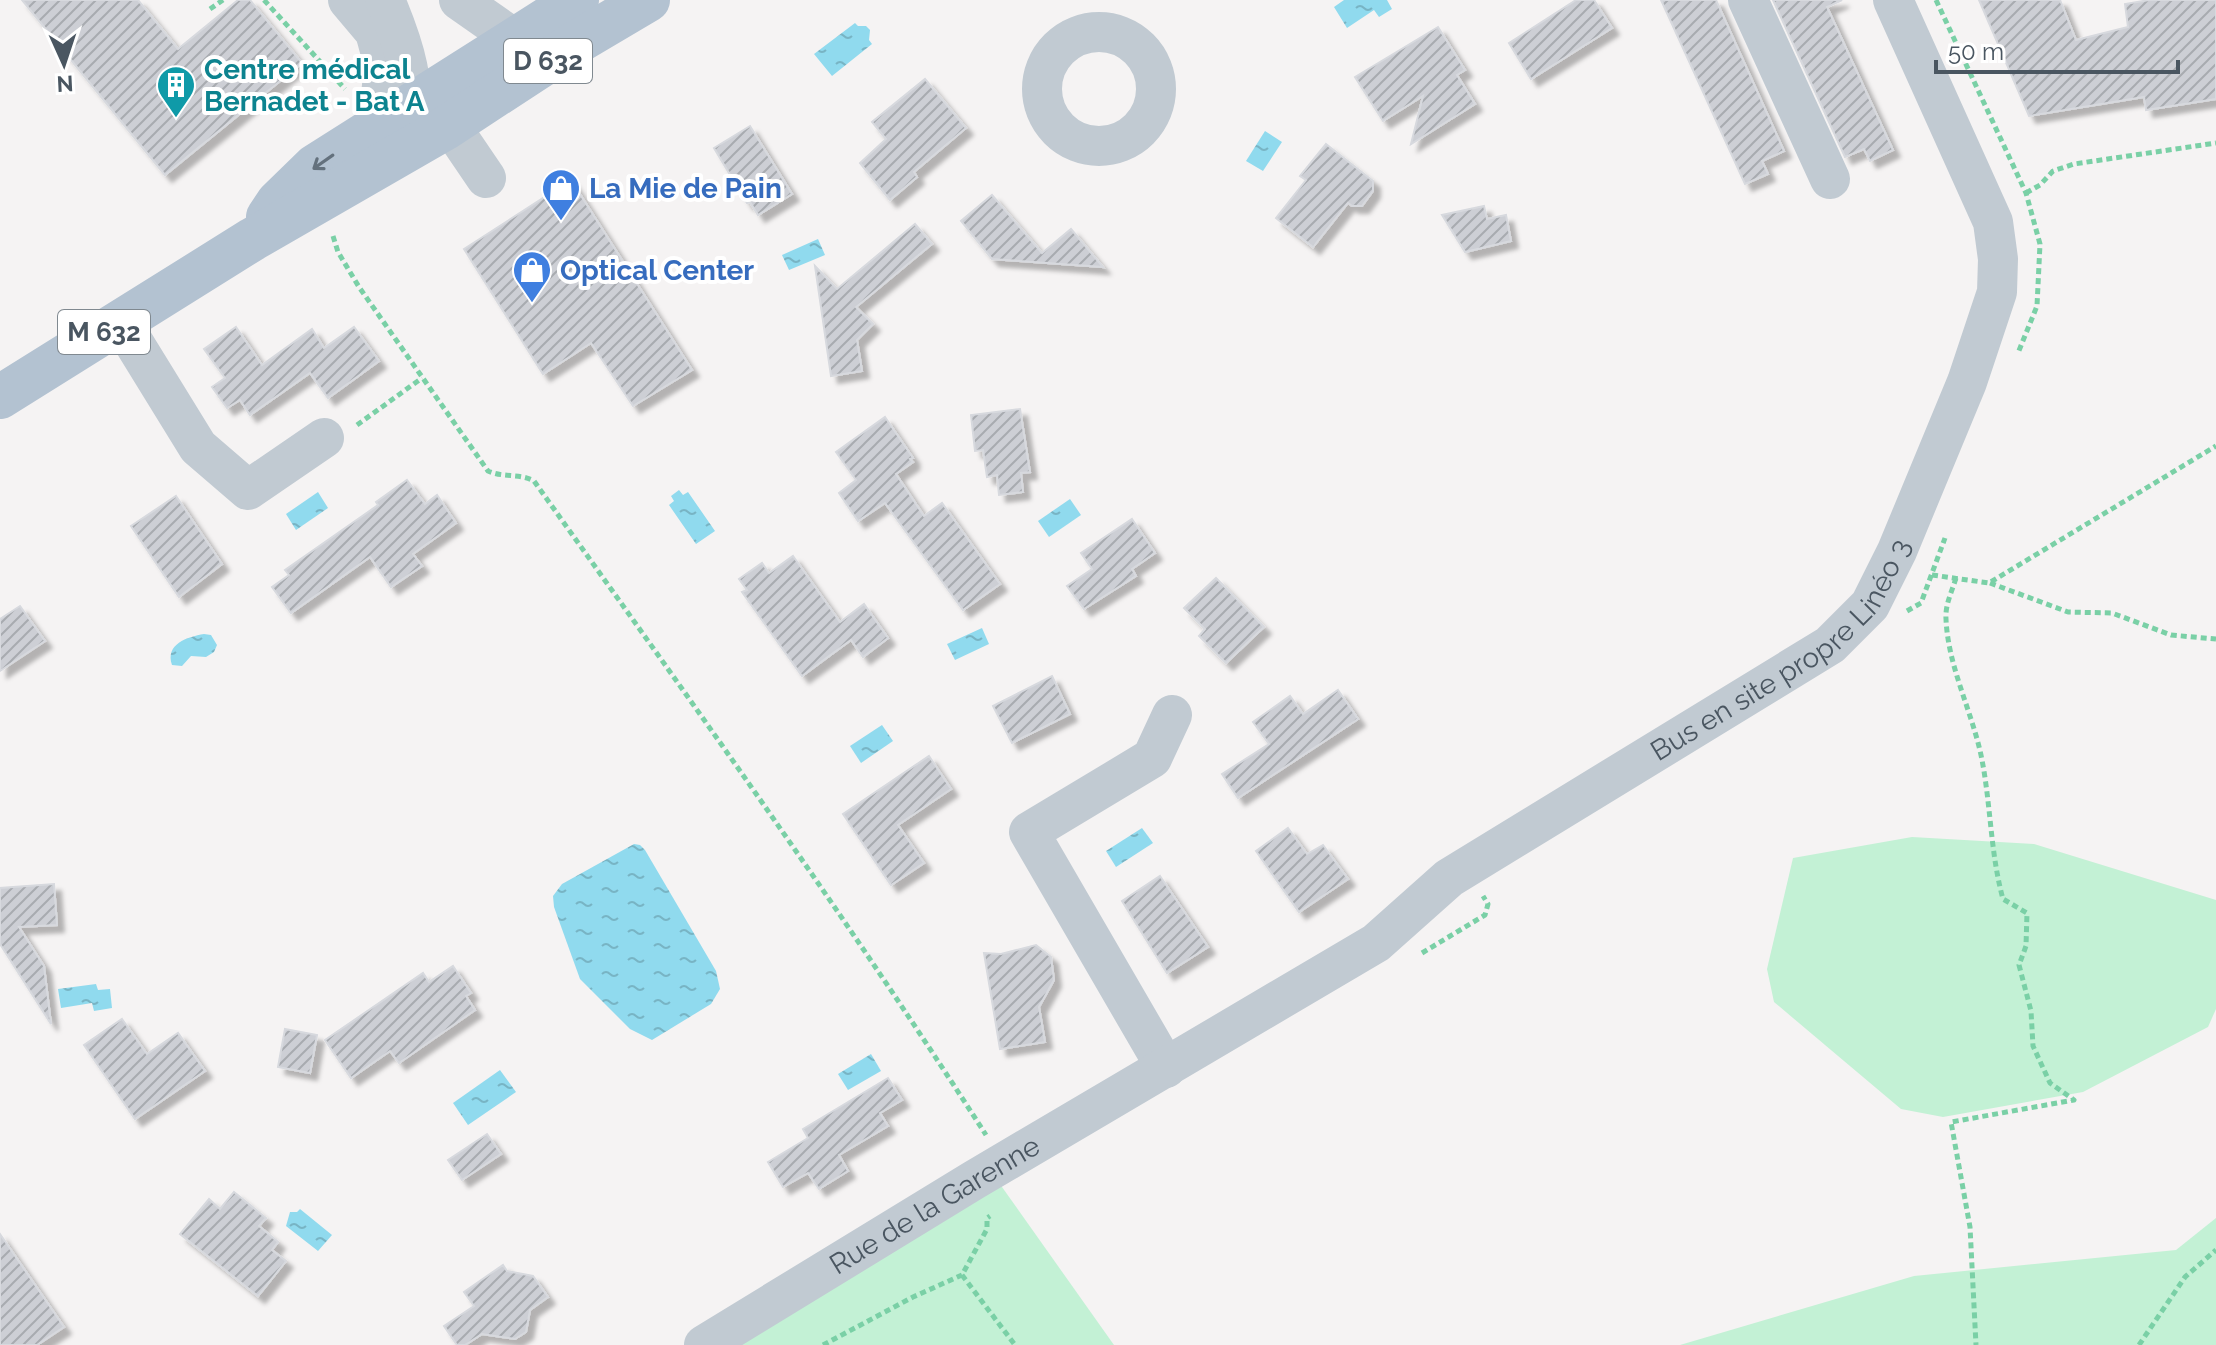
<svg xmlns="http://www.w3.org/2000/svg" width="2216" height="1345" viewBox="0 0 2216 1345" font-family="Raleway,sans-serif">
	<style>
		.green { fill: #c3f1d5 }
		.water { fill: url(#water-ripples) }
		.building { fill: url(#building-hatch); stroke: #d7d9de; stroke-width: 2; filter: url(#shadow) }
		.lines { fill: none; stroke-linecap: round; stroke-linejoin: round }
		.path { stroke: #7ad0a6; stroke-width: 5; stroke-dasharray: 6 4; stroke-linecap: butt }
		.minor { stroke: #c1cad2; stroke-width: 40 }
		.major { stroke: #b3c2d1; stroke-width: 44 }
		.oneway { stroke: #64717d }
		.labels { text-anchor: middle; stroke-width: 8; stroke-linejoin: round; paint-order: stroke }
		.shield { fill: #fff; stroke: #808990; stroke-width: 2 }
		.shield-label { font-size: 26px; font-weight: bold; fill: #4a5661 }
		.culture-label { font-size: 28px; font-weight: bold; fill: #0d838f; stroke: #fff; text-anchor: start }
		.shop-label { font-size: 28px; font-weight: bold; fill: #366cbe; stroke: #fff; text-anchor: start }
		.street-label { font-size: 28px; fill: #4a5661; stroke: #fff }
	</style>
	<defs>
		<pattern id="water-ripples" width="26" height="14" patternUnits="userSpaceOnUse" patternTransform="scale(2)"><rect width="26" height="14" fill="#90daee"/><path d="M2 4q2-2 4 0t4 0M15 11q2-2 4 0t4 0" fill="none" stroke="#78b4c4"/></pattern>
		<pattern id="building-hatch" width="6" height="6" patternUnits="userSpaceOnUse" patternTransform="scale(2)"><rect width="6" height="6" fill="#cdcfd5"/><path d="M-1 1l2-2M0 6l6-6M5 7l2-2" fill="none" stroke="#a8abb0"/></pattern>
		<filter id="shadow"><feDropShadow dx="7" dy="7" stdDeviation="2" flood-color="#0004"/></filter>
	</defs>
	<rect width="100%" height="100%" fill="#f5f3f3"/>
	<!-- green -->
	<g class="green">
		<path d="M1912,837L2034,844L2216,900V1009L2208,1027L2083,1092L1943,1117L1901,1109L1774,1002L1767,969L1793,858Z"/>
		<path d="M997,1180L1114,1345H723Z"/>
		<path d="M2216,1218V1345H1680L1914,1276L2176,1250Z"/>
	</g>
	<!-- water -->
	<g class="water">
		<path d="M1344,0H1387L1392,9L1379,17L1374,10L1347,28L1334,7Z"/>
		<path d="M855,23L858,26H866L870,30L869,40L872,44L832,76L814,54Z"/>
		<path d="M1265,131L1282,142L1263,171L1246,161Z"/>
		<path d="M818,239L825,255L789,270L782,255Z"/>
		<path d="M679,490L683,495L688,492L715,531L696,544L669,505L674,501L671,496Z"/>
		<path d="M318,492L328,508L296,530L286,514Z"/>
		<path d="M1070,499L1081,515L1049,537L1038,521Z"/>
		<path d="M982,628L989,644L955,660L947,644Z"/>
		<path d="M204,634L211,635L217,645L214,652L206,657L191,656L182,666L172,665C165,644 187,637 204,634Z"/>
		<path d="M882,725L893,741L861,763L850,746Z"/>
		<path d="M1142,828L1153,843L1116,867L1106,851Z"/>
		<path d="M634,844L640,845L645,850L716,971L720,989L711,1004L652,1040L630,1029L580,979L554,907L553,896L562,884Z"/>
		<path d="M96,984L98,990L110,989L112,1008L94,1011L92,1003L61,1008L58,989Z"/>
		<path d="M871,1054L881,1071L848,1090L838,1074Z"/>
		<path d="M500,1070L516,1092L468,1125L453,1103Z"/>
		<path d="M300,1209L332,1235L318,1251L286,1226L290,1212H297Z"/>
	</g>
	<!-- building -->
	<g class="building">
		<path d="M22,0H138L178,49L238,0H250L302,63L165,175Z"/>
		<path d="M1576,0H1594L1612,28L1531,79L1509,43Z"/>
		<path d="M1661,0H1716L1784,151L1762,161L1768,174L1745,184Z"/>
		<path d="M1773,0H1842L1827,7L1893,150L1870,161L1864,149L1845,157Z"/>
		<path d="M1979,0H2060L2076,40L2128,27L2125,4L2149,0H2216V99L2146,110L2144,97L2029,116Z"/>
		<path d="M1438,27L1465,70L1457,75L1475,104L1411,144L1423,96L1383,121L1355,77Z"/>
		<path d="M925,79L966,128L914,172L917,177L890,200L860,163L886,139L872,122Z"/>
		<path d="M750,126L792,194L758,215L750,202L747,203L714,148Z"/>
		<path d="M1326,144L1373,181V191L1362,206H1352L1348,203L1313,247L1276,218L1306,180L1300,176Z"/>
		<path d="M571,180L692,370L633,406L591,343L543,374L464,249Z"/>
		<path d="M992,195L1042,253L1071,229L1103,267L992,259L961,221Z"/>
		<path d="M1484,206L1487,219L1506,215L1511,241L1465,252L1442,215Z"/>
		<path d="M915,224L932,244L856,307L873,324L857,340L862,371L831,376L815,266L837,289Z"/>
		<path d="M236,327L262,365L312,329L324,348L354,327L379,361L328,398L310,373L250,415L240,400L227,408L212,387L225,378L204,349Z"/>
		<path d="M1020,409L1030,472L1021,473L1023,492L999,495L997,475L987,477L983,450L975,451L971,415Z"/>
		<path d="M885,417L913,458L910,459L913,462L896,474L924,516L942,503L1000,584L963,610L885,503L858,521L839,493L856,480L836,452Z"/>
		<path d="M407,480L425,504L437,495L456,523L413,554L422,566L391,587L370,557L291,613L272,587L289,575L285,570L378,505L376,502Z"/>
		<path d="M176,496L222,564L179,597L131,526Z"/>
		<path d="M1132,519L1155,553L1132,569L1136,576L1084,609L1067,586L1092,569L1081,553Z"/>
		<path d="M793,556L840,622L864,604L888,638L863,657L851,640L802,676L742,592L747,590L739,579L762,563L769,573Z"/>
		<path d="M1216,578L1264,627L1226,663L1199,636L1205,629L1184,608Z"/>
		<path d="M20,606L45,641L0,671V619Z"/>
		<path d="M1052,676L1070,714L1012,743L993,706Z"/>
		<path d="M1338,690L1358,719L1238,798L1222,774L1269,744L1253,722L1290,696L1303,714Z"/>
		<path d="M929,756L951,789L898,825L924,863L891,885L843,814Z"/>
		<path d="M1288,828L1307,854L1323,845L1348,879L1299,912L1256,851Z"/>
		<path d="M1160,876L1208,947L1167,973L1122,901Z"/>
		<path d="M54,884L57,925L19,927L44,966L51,1024L0,944V888Z"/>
		<path d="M1036,945L1051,957L1054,980L1039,1007L1045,1042L1000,1049L984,953L1001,954Z"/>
		<path d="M453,966L471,993L466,996L475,1010L399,1063L390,1051L351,1078L325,1040L423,973L429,982Z"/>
		<path d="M122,1019L147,1054L178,1033L205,1071L135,1119L84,1045Z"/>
		<path d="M285,1029L317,1035L310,1073L278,1067Z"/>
		<path d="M888,1078L902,1100L880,1113L888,1126L839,1155L848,1171L819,1189L808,1173L783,1187L768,1162L808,1138L803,1129Z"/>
		<path d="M487,1134L501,1154L462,1180L448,1160Z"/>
		<path d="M234,1192L266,1218L259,1226L278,1242L272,1250L286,1261L258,1296L180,1234L209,1199L220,1209Z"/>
		<path d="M0,1234L64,1327L37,1345H0Z"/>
		<path d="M503,1265L507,1271L533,1276L548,1297L530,1310L526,1332L515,1339L482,1334L465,1345H457L444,1326L474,1306L464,1292Z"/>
	</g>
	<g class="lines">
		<!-- path -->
		<g class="path">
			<path d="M264,0L345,89"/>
			<path d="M1936,0L2026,193L2040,244L2037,306L2018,353"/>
			<path d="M210,9L223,0"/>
			<path d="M2026,193L2040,185L2053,171L2074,164L2216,143"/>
			<path d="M333,236L338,252L359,287L488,471C503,478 520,473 534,481C688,697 843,912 986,1135"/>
			<path d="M357,425L422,378"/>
			<path d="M1932,575L1989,583L2216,446"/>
			<path d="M1956,578C1952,591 1945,605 1946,619C1948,666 1971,709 1981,755C1991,803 1990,852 2003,899L2027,913L2026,946L2019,965L2031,1011L2033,1046L2050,1083L2074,1100L1951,1122L1970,1227L1976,1345"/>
			<path d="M1990,583L2068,612L2112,613L2171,635L2216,639"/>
			<path d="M1907,611L1921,603L1945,538"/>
			<path d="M1422,953L1485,915L1488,904L1483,896"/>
			<path d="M962,1275L1015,1345"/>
			<path d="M823,1345L913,1297L962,1275L987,1229V1218L990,1216"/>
			<path d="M2139,1345L2185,1277L2216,1250"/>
		</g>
		<!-- minor -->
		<g class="minor">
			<path d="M348,0L375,32L384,65L378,126"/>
			<path d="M385,0C402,40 421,92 405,134"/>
			<path d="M459,0L509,35L546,44"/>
			<path d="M1748,0L1830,179"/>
			<circle cx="1099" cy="89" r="57"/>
			<path d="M457,97L449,105L450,125L486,178"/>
			<path d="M121,322L198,447L248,490L324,438"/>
			<path d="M1166,1068L1029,832L1152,758L1172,715"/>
			<path id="s1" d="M704,1345L974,1180L1376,943L1449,878L1830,645L1870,605L1897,551L1967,382L1997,292L1998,259L1993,222L1893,0"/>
		</g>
		<!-- major -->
		<g class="major">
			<path d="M268,217L278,202L315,166L577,0"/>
			<path d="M0,397L253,239L444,129L577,42L648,0"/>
		</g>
	</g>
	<!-- one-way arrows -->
	<defs><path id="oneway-shaft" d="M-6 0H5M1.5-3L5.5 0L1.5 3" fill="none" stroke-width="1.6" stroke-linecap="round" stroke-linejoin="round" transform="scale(2)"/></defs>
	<use class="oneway" href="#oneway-shaft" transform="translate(323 162) rotate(145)"/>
	<!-- icons -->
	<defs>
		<g id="building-pin" transform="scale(2)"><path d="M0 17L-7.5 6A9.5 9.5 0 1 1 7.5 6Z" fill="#0f9aa8" stroke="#fff"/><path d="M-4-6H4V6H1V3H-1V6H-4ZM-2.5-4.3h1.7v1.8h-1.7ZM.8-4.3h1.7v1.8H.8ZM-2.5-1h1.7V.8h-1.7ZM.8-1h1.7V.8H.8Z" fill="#fff"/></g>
		<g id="shop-pin" transform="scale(2)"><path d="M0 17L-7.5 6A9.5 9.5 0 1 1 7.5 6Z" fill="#3f7fe0" stroke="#fff"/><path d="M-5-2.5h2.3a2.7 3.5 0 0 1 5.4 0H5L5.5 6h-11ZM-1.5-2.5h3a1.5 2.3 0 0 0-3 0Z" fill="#fff"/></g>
	</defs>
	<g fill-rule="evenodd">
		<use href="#building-pin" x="176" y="85"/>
		<use href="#shop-pin" x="561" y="188"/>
		<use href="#shop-pin" x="532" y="270"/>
	</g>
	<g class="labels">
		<!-- shield labels -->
		<g class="shield">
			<rect x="504" y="39" width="88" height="44" rx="6"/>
			<rect x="58" y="310" width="92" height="44" rx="6"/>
		</g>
		<g class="shield-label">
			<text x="548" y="70">D 632</text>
			<text x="104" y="341">M 632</text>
		</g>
		<!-- culture labels -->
		<g class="culture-label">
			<text x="204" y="79">Centre médical<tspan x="204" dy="32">Bernadet - Bat A</tspan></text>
		</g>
		<!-- shop labels -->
		<g class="shop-label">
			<text x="589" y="198">La Mie de Pain</text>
			<text x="560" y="280">Optical Center</text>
		</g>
		<!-- street labels -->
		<g class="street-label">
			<text dy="10" stroke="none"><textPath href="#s1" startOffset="1288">Bus en site propre Linéo 3</textPath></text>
			<text dy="10" stroke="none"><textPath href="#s1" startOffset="270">Rue de la Garenne</textPath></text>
		</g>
	</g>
	<!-- north arrow -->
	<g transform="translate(64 64) rotate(177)" stroke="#ffffff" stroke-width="6" paint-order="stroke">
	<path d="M0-6L14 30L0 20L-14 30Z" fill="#4a5661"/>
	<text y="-12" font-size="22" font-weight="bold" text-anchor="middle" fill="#4a5661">N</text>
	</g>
	<!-- scale -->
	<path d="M1936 60v12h242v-12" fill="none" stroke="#4a5661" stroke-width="4"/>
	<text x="1948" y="60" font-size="24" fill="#4a5661" stroke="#ffffff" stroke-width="6" paint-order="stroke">50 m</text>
</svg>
